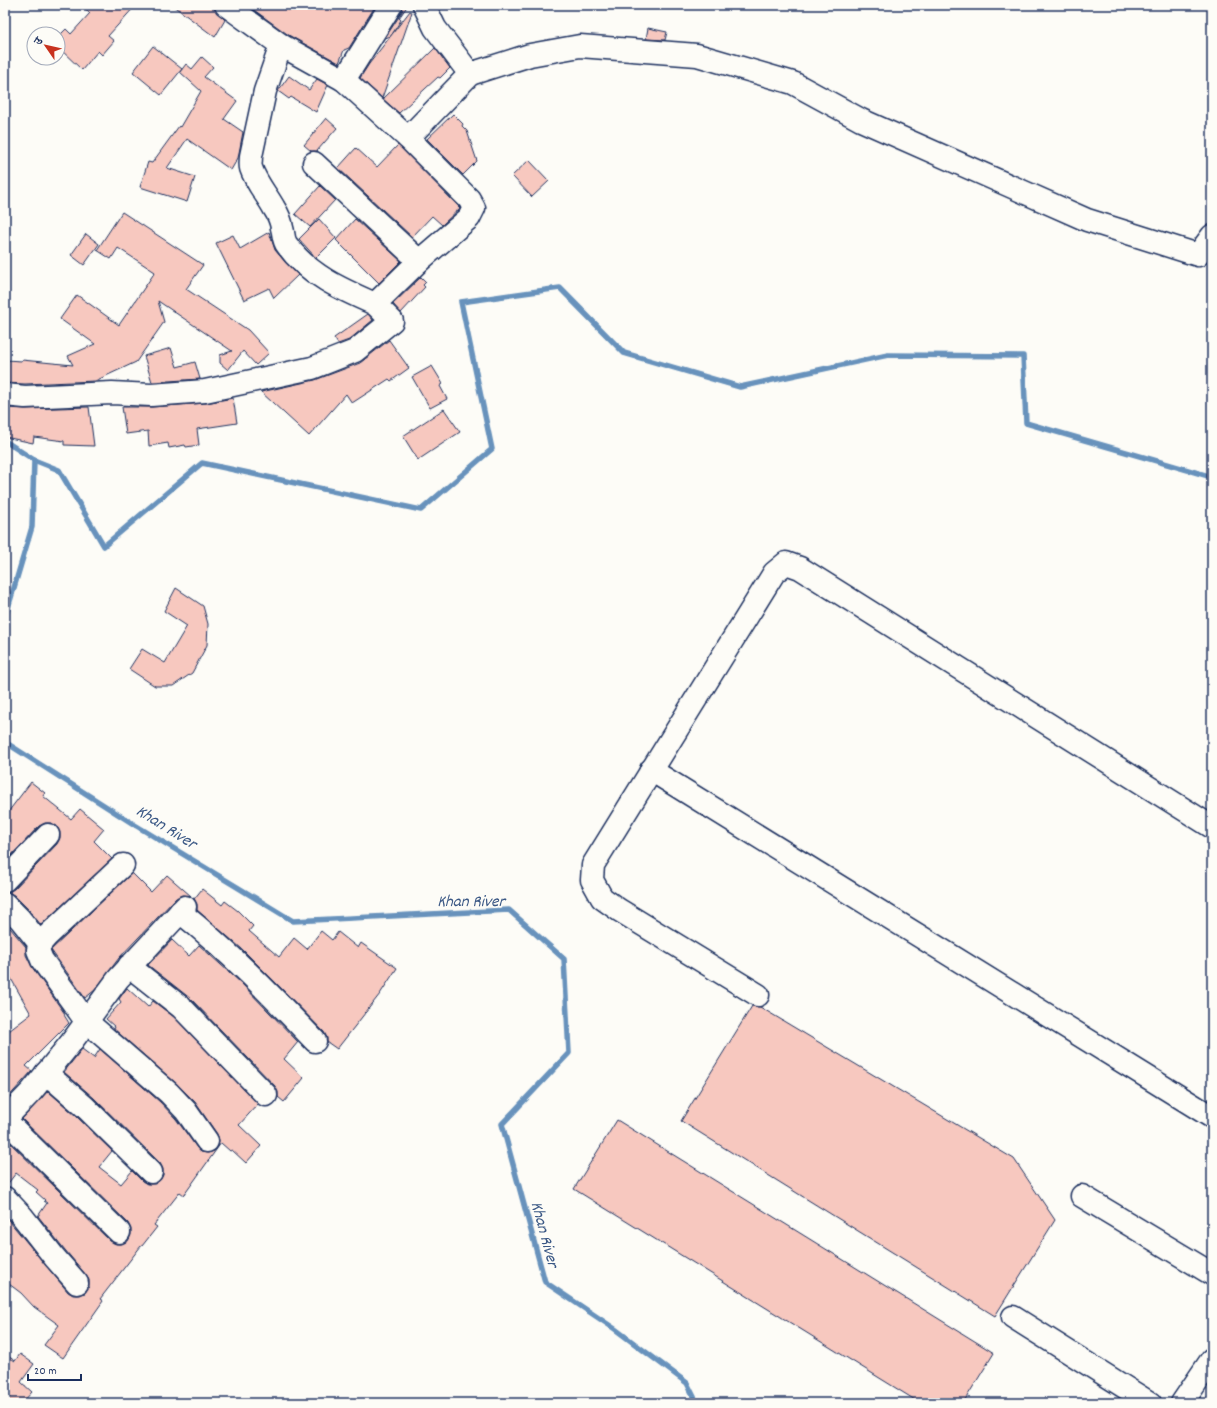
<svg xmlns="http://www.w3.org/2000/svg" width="1217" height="1408" viewBox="0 0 1217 1408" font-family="Dekko,'Playpen Sans Deva',sans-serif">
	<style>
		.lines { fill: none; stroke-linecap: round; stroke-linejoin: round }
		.stream { stroke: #6792bc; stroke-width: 5.5 }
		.building { fill: #f7c8bf; stroke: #1b2f5e }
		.minor-casing { stroke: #1b2f5e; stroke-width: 25 }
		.minor { stroke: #fdfcf7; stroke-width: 22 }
		.labels { text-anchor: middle; stroke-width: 3; stroke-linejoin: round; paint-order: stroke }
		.water-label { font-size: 17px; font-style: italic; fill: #3b5885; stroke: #fdfcf7 }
	</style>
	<rect width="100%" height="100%" fill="#fdfcf7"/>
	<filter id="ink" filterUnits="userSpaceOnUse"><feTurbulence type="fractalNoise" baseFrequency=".025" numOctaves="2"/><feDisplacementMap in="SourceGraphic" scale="8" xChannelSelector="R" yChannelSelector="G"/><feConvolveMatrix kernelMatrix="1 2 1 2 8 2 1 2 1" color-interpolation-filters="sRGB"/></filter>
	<g filter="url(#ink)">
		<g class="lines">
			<!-- stream -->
			<g class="stream">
				<path d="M5,441L34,460L59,470L104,546L202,463L421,510L492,449L461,302L560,288L624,353L740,387L888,355L1023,356L1026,423L1212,477"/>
				<path d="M5,618L32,527L34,460"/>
				<path d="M5,742L135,825L293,921L509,910L564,959L569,1053L502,1124L545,1282L615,1329L687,1383L697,1403"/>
			</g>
		</g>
		<!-- building -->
		<g class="building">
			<path d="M81,5H136L108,36L114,41L102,55L98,51L82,70L58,47V37L66,29L71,34L90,13Z"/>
			<path d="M172,5H214L215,10L225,20L215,37Z"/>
			<path d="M247,5H376L349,48L344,50L339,63L290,36Z"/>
			<path d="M403,5H408L399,18L401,20L391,36L385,38L402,12Z"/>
			<path d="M410,11L412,12L382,98L360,78L369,64Z"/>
			<path d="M648,28L667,32L665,40L646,39Z"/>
			<path d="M153,46L182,69L161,95L133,72Z"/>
			<path d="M435,48L450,68L440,78L438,77L399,113L383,99Z"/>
			<path d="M202,57L213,67L204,77L237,101L224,119L243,132L238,158L231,170L187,139L167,168L195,177L187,202L140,187L148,162L152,163L179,126L180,127L201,91L180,72L186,64L192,69Z"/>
			<path d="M289,76L309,90L317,79L328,85L316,112L291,97L289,99L278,91Z"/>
			<path d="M453,114L463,124L462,126L467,131L477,161L463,175L427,139Z"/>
			<path d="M326,118L337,128L317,151H311L304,145Z"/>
			<path d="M398,145L460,208L442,225L432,216L412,237L338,168L356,148L377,167Z"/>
			<path d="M529,160L549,181L532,197L512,176Z"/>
			<path d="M320,186L335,200L310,227L295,214Z"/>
			<path d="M122,212L203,265L186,289L248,330L269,353L256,365L243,351L228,370L220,363V355L232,351L158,301L164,322L136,362L95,381L25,384L5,383V360L22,361V360L73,365L68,356L95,344L60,319L77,295L119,325L155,272L118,248L111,259L97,250Z"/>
			<path d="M319,219L336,238L316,258L299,239Z"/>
			<path d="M355,219L401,261L379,283L336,240Z"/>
			<path d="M269,232L275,250L286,263L298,275L274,298L269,288L244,300L216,243L233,235L240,249Z"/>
			<path d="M86,234L99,244L84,265L71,255Z"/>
			<path d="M421,277L426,282L423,285L425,287L401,313L393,304Z"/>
			<path d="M368,314L373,320L349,340L338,344L334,338Z"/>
			<path d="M389,340L409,368L391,381L389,379L352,403L346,394L309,436L261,392L315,380L360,363Z"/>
			<path d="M171,348L177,367L195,362L200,379L152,382L144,356Z"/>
			<path d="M432,366L443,384L440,386L447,399L430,408L412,377Z"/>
			<path d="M233,398L237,423L197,429L199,445L186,447L185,445L169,448L168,443L149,446L148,431L126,434L122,407H152L206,403Z"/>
			<path d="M89,407L94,446L64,445V441L34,437L33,443L5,437V408L26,409Z"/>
			<path d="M444,409L460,432L418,460L403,436Z"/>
			<path d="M176,588L203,606L208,624L207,645L192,673L173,686H155L129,669L142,649L165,663L187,626L164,611Z"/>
			<path d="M31,782L45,793L43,796L71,819L80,809L104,829L94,841L112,859L41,925L29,910L14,895L8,892L14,889L57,844L60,838V832L57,826L51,823H45L39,826L5,862V816Z"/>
			<path d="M132,873L151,892L167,875L191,896L182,895L176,898L119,958L95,990L85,998L51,950Z"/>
			<path d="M202,889L222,905L225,901L238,911L253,926L249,931L279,957L294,938L307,949L321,931L332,940L338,932L358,948L361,943L397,968L380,994L337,1049L327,1042V1038L324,1032L275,982L242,949L197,910V904L194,899Z"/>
			<path d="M5,922L26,947V955L32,967L65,1014L64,1015L69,1023L26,1066L32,1071L5,1101V1034L31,1014L5,968Z"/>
			<path d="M172,940L189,956L199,945L241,983L298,1042L284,1059L304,1078L284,1102L278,1097V1092L275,1086L191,999L148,965Z"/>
			<path d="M127,988L148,1007L153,1001L174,1017L258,1104L239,1125L261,1146L246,1163L232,1150L230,1151L221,1143L184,1195L180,1192L154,1225L157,1227L142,1246H141L100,1299L103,1301L63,1358L44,1345L59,1325L34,1307L21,1293L5,1281V1216L68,1292L73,1295H80L85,1293L89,1287V1280L86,1275L65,1250L38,1216L47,1203L44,1201L45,1200L36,1192L38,1190L16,1173L6,1186H5V1138L110,1241L116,1244H122L128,1241L131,1235V1229L128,1223L22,1119L48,1091L76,1116L112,1151L99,1167L121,1184L132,1171L142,1181L147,1184H155L160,1180L163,1175V1169L160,1163L94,1098L64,1072L82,1049L94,1058L100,1049L160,1102L176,1119L197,1148L201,1152L208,1153L214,1151L218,1147L219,1140L217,1134L195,1102L177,1084L114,1029L115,1027L106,1019L121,1002L119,999Z"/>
			<path d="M752,1006L760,1007L1014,1159L1055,1220L995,1316L681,1121Z"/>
			<path d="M617,1120L994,1353L963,1403H920L574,1189Z"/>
			<path d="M5,1354L15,1361L20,1354L34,1364L21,1382L32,1392L22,1403H10L5,1399Z"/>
		</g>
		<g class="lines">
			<!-- minor casing -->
			<g class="minor-casing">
				<g id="minor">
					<path d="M226,5L281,45L344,80L391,5"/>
					<path d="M281,45L265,91L251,156C251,160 250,165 251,168C256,183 267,195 274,208C278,214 281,221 282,228C284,234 283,240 287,245C308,275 343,290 375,304"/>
					<path d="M470,74L530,55L580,46L697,55L793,83L861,120L1087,220L1198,255L1212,236"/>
					<path d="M344,80L408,138"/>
					<path d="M314,163L419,261"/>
					<path d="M5,395L25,397L112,393L151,395L205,391L312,368L355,351L392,321L375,304L419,261L469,218L474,208L469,199L408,138L470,74L435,28L424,5"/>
					<path d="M651,770L1212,1117"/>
					<path d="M123,865L46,937L40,944L38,950L42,960L86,1021L169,1093L186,1111L207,1141"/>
					<path d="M5,880L48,835"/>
					<path d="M5,904L20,919L40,944"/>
					<path d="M180,912C229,951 272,996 315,1041"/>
					<path d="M129,966L182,1008L266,1095"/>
					<path d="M758,995L619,910L602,898L592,880L593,865L774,573L786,563L800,568L1212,827"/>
					<path d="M46,1073L85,1107L151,1172"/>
					<path d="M5,1119L31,1092L70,1044L118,979L185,907"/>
					<path d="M5,1120L119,1232"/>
					<path d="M1082,1196L1212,1274"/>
					<path d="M5,1198L22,1216L55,1258L77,1283"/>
					<path d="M1013,1317L1150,1403"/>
					<path d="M1182,1403L1212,1359"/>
				</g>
			</g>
			<!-- minor -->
			<use href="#minor" class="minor"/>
		</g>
	</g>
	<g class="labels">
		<!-- water labels -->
		<g class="water-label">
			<text transform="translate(167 826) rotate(32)" y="6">Khan River</text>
			<text x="471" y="906">Khan River</text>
			<text transform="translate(546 1234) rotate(75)" y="6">Khan River</text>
		</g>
	</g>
	<!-- margin -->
	<rect width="1217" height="1408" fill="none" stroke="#fdfcf7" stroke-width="20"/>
	<rect x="10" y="10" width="1197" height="1388" fill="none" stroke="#1b2f5e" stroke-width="1.5" filter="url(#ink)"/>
	<!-- north arrow -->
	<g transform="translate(46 46) rotate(304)"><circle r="19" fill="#fdfcf7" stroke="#a3aaba"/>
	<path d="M0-3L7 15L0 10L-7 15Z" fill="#c8321e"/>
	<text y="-6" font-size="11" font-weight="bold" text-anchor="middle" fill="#1b2f5e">उ</text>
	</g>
	<!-- scale -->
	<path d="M28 1374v6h53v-6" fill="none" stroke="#1b2f5e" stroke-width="2"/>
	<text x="34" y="1374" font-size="12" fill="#1b2f5e" stroke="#fdfcf7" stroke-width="3" paint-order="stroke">20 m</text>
</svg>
